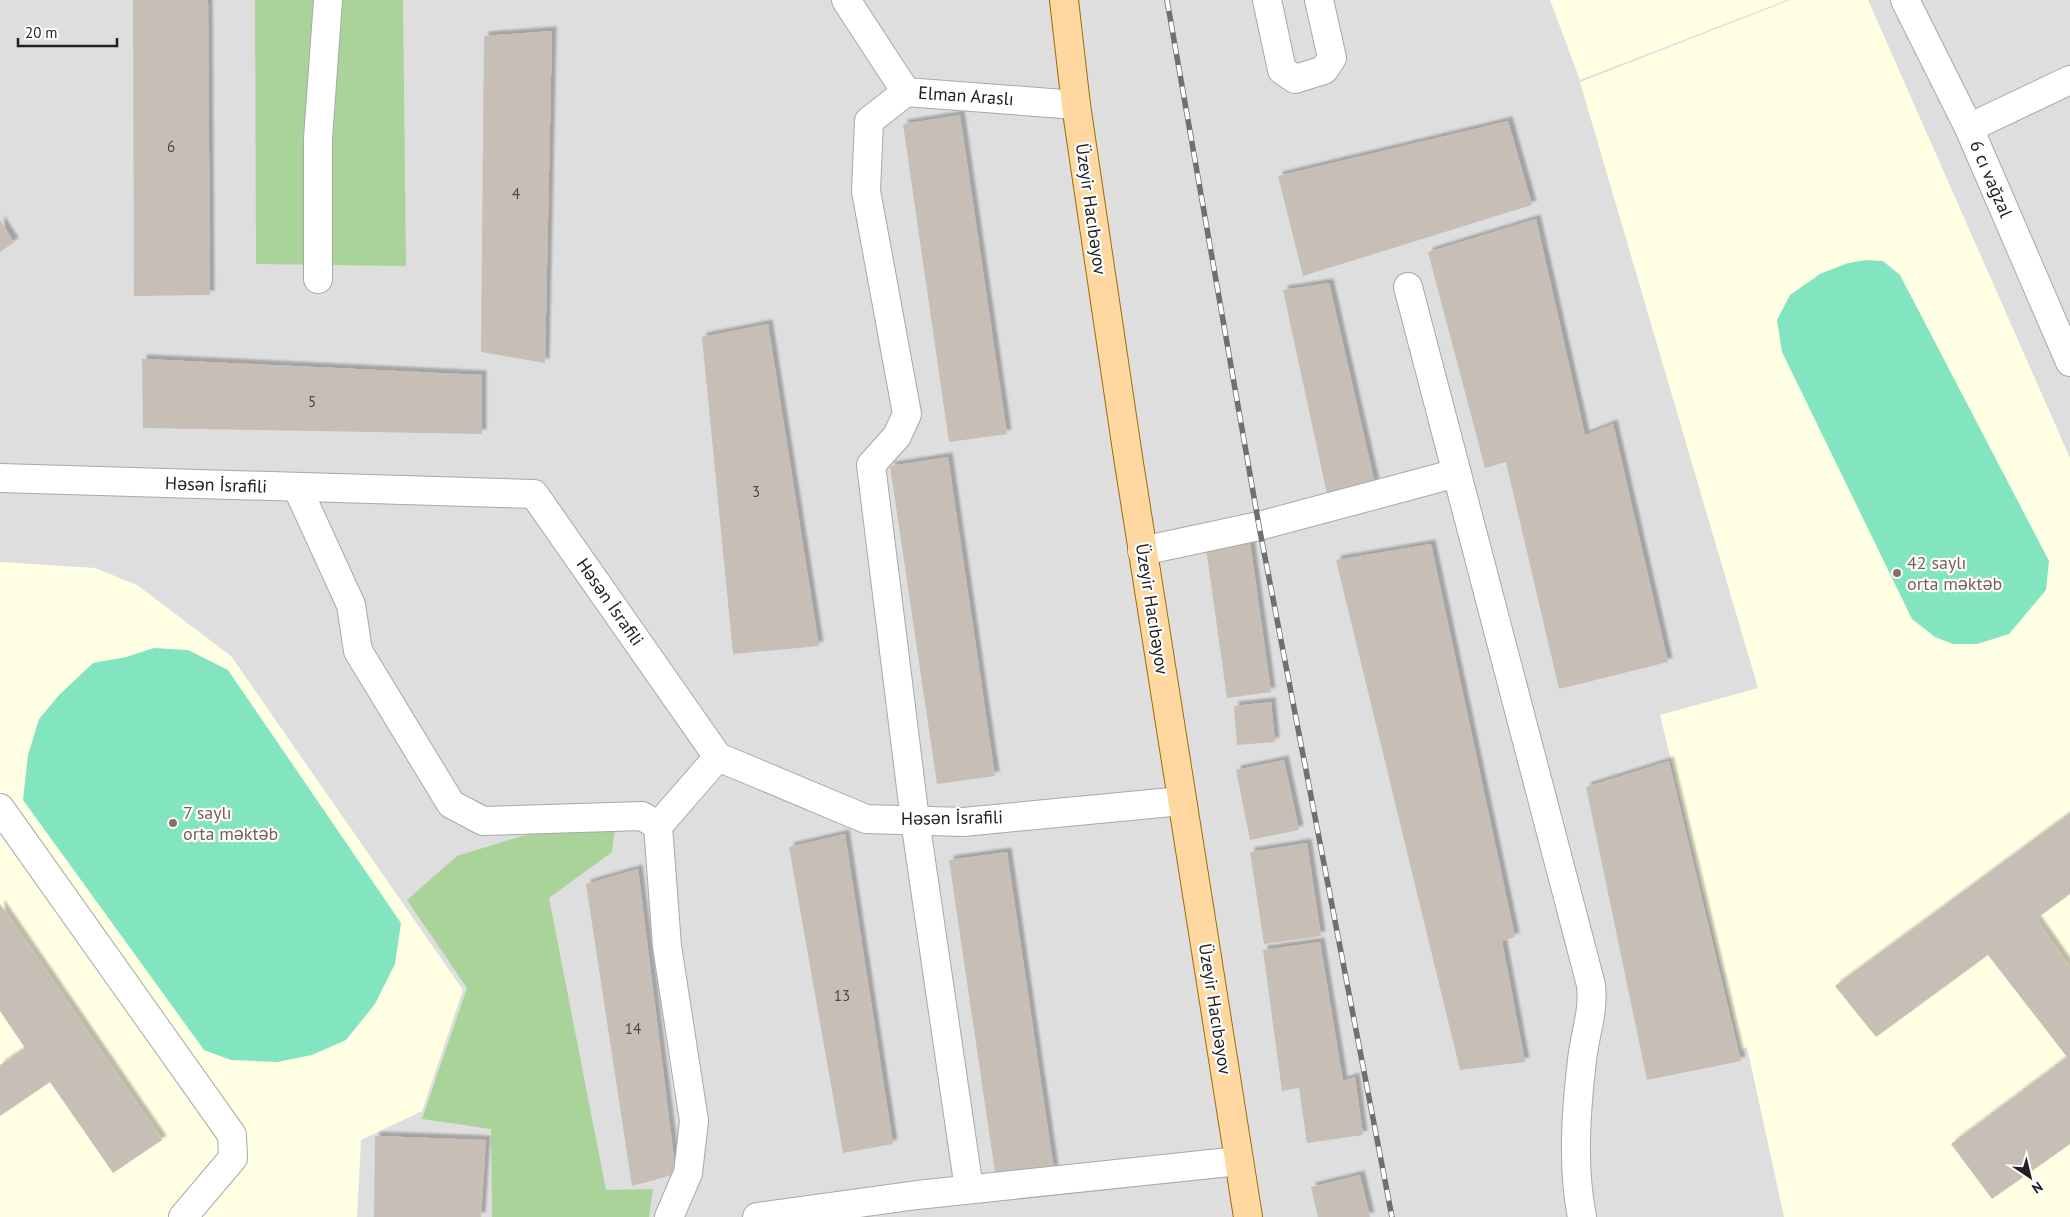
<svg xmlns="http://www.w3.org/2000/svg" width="2070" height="1217" viewBox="0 0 2070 1217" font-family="'PT Sans',sans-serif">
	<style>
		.residential { fill: #dfdede }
		.education { fill: #ffffe4 }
		.forest { fill: #aad39a }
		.pitch { fill: #82e5c0 }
		.building { fill: #c7beb6; filter: url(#shadow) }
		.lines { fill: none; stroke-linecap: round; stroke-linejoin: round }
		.minor-casing { stroke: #a8a8a8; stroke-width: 30 }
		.major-casing { stroke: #9f6c00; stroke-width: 30 }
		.minor { stroke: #fff; stroke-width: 28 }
		.major { stroke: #ffd7a0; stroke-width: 28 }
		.rail-casing { stroke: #6f6f6f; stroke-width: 5.5 }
		.rail { stroke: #fff; stroke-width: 4; stroke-dasharray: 11; stroke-linecap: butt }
		.education-dot { fill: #8d6e63; stroke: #fff; stroke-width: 2 }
		.labels { text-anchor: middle; stroke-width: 4.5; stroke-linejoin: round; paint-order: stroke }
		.number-label { font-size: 15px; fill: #4a4846 }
		.street-label { font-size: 18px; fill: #212121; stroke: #fff }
		.education-label { font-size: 18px; fill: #785e54; stroke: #fff; text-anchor: start }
	</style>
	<defs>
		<filter id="shadow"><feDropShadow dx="4.5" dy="-4.5" stdDeviation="1" flood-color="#0004"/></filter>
	</defs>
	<rect width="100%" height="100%" fill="#f2efe8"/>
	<!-- residential -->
	<rect class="residential" x="0" y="0" width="2070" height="1217"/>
	<!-- education -->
	<g class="education">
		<path d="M1550,0H1787L1580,80Z"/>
		<path d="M1790,0H1868L2070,458V1217H1784L1747,1047L1741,1050L1660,715L1758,688L1580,82Z"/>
		<path d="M0,562L95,568L137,585L231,656L463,990L422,1111L361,1140L357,1217H0Z"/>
	</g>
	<!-- forest -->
	<g class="forest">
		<path d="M255,0H403L406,266L256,264Z"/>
		<path d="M618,806L612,852L549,898L606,1190L653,1189L649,1217H492L491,1129L422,1119L467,988L407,900L457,856Z"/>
	</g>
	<!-- pitch -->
	<g class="pitch">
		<path d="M1866,260L1883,261L1900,275L2049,561L2046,590L2009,634L1977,644H1953L1935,637L1912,619L1782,352L1777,320L1790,295L1820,274L1848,263Z"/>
		<path d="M154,648L188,650L228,670L401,923L395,964L375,1004L346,1040L312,1055L277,1062L231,1060L204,1050L23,800L28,755L39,719L59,695L93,663L126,657Z"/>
	</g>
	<!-- building -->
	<g class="building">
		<path d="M133,0H208L210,295L134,296Z"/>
		<path d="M552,31L545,363L481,352L484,36Z"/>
		<path d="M960,115L1007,434L949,442L903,124Z"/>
		<path d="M1508,121L1532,205L1303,276L1278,176Z"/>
		<path d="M1536,219L1585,435L1613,424L1668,662L1559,689L1506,462L1485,468L1428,252Z"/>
		<path d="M0,220L14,242L0,252Z"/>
		<path d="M1329,283L1375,484L1327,494L1283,290Z"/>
		<path d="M768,324L819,646L733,654L702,337Z"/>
		<path d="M142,359L482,375V434L143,428Z"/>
		<path d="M948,457L995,776L937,784L890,466Z"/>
		<path d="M1250,542L1271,692L1227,698L1206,548Z"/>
		<path d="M1431,544L1515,937L1502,941L1525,1062L1460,1070L1336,560Z"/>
		<path d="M1271,702L1275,742L1237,745L1234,706Z"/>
		<path d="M1284,760L1299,830L1250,840L1236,770Z"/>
		<path d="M1669,761L1741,1061L1647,1080L1586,787Z"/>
		<path d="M2070,813V894L2036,919L2070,968V1144L1992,1199L1951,1144L2067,1057L1988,955L1876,1037L1835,986Z"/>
		<path d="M845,834L893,1144L843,1153L789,847Z"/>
		<path d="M1307,843L1321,936L1264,944L1250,852Z"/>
		<path d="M1007,852L1054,1170L996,1179L949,860Z"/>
		<path d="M638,869L676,1174L632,1186L586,884Z"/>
		<path d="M0,904L162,1140L113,1173L50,1082L0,1116V1065L25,1048L0,1011Z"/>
		<path d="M1320,942L1343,1081L1355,1077L1363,1135L1307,1143L1299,1088L1282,1091L1263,950Z"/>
		<path d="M375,1136L486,1140L481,1217H374Z"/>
		<path d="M1360,1175L1370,1217H1318L1311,1187Z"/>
	</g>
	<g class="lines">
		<!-- minor casing -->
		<g class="minor-casing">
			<g id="minor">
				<path d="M846,0L906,92L1076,105"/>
				<path d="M1267,0L1282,70L1295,79L1324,70L1332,58L1319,0"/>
				<path d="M1905,0L1969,128L2070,362"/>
				<path d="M906,92L869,121L866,191L907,414L897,436L871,465L915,820L969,1189"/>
				<path d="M1969,128L2070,80"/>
				<path d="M318,279V139L328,0"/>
				<path d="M1408,287L1591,985C1594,1012 1585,1033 1582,1060C1576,1111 1572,1167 1582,1217"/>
				<path d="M0,478L534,494L718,757L866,819L963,822L1182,801"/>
				<path d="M297,487L351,605L358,651L451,804L483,821L642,816L658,826"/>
				<path d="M1142,551L1259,526L1457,473"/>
				<path d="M0,808L232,1135L233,1158L183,1217"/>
				<path d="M669,1217L688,1173L694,1121L667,946L658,826L718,757"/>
				<path d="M757,1217L917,1195L1239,1161"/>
			</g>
		</g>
		<!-- major casing -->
		<g class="major-casing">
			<path id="major" d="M1064,0L1076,105L1128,457L1248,1217"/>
		</g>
		<!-- minor -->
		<use href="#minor" class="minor"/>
		<!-- major -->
		<use href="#major" class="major"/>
		<!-- rail casing -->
		<g class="rail-casing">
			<path id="rail" d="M1167,0L1259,526L1392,1217"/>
		</g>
		<!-- rail -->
		<use href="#rail" class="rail"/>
	</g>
	<!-- markers -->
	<g class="education-dot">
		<circle cx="1897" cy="573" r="5"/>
		<circle cx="173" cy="823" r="5"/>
	</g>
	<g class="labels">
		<!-- number labels -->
		<g class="number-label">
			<text x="171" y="152">6</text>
			<text x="516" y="199">4</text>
			<text x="312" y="407">5</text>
			<text x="756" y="497">3</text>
			<text x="842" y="1001">13</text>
			<text x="633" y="1034">14</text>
		</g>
		<!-- street labels -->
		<g class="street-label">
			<text transform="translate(966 96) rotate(4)" y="6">Elman Araslı</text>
			<text transform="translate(1991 179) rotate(67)" y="6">6 cı vağzal</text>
			<text transform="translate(1091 209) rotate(82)" y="6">Üzeyir Hacıbəyov</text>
			<text transform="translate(216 485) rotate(2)" y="6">Həsən İsrafili</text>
			<text transform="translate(610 602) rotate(55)" y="6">Həsən İsrafili</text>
			<text transform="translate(1152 609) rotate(81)" y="6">Üzeyir Hacıbəyov</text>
			<text transform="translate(952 818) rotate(-1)" y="6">Həsən İsrafili</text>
			<text transform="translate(1215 1009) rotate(81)" y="6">Üzeyir Hacıbəyov</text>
		</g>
		<!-- education labels -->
		<g class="education-label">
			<text x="1907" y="569">42 saylı<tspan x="1907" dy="21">orta məktəb</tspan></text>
			<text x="183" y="819">7 saylı<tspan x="183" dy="21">orta məktəb</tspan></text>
		</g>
	</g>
	<!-- north arrow -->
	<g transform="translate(2030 1177) rotate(145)" stroke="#ffffff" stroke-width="4" paint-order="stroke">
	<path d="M0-4L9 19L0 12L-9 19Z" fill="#212121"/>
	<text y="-8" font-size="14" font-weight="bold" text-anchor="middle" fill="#212121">N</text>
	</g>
	<!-- scale -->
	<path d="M18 38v8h99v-8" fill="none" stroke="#212121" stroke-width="2.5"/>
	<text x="25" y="38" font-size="15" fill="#212121" stroke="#ffffff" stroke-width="4" paint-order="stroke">20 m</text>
</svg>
